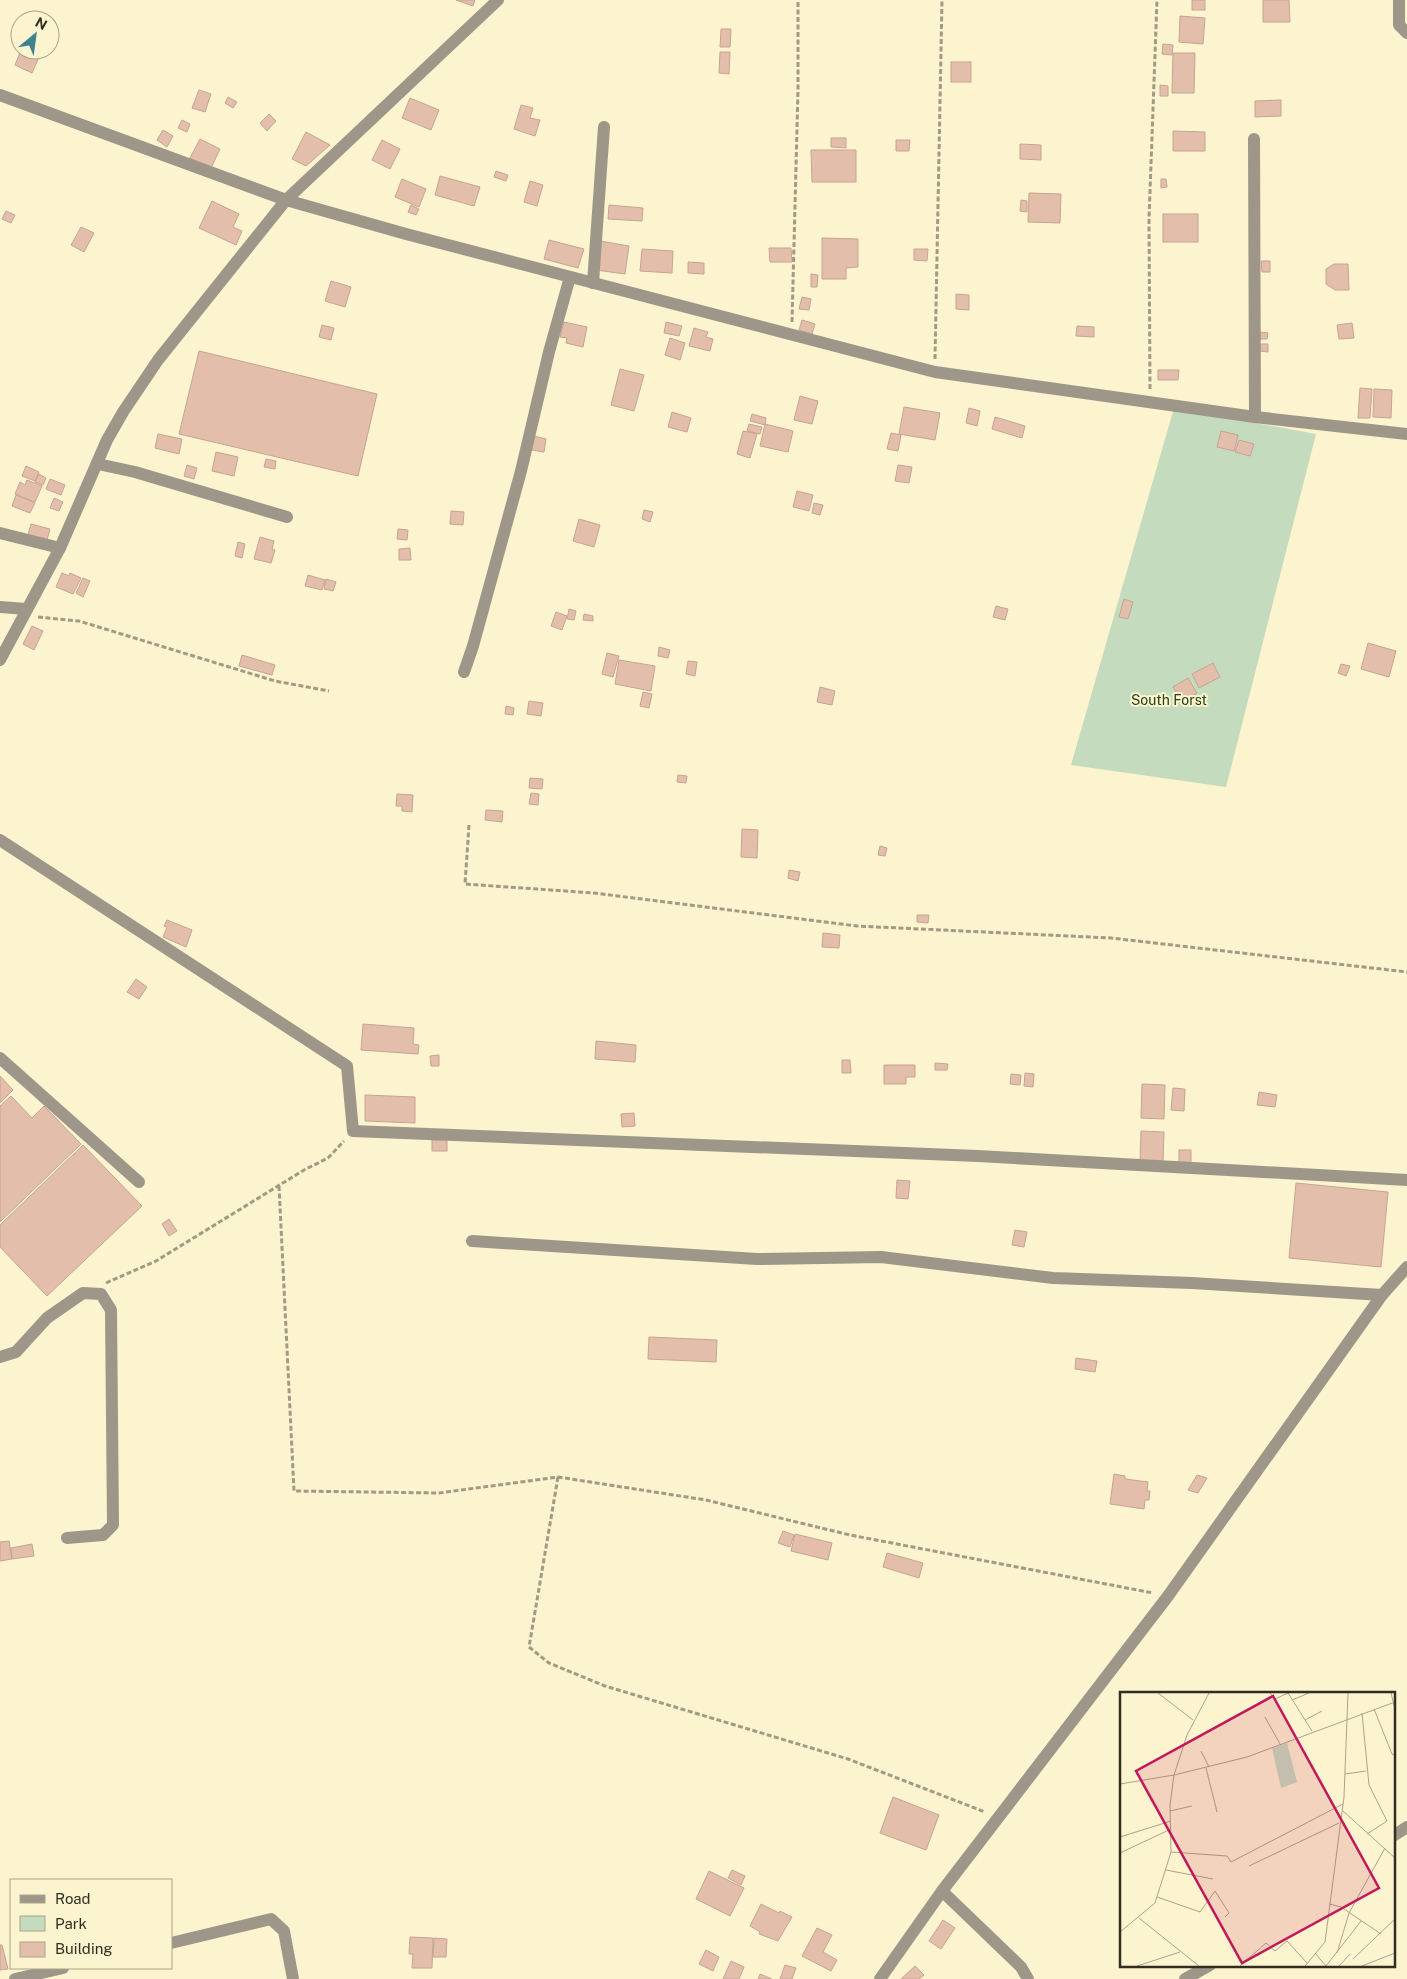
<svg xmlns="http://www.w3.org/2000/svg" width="1407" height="1979" viewBox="0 0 1407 1979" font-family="'Public Sans',sans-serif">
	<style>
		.green { fill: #c4dbbd }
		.building { fill: #e3beab; stroke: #c6a492 }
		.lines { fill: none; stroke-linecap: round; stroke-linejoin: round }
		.path { stroke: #a19b81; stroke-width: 3; stroke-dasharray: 5 2.5; stroke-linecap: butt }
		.minor { stroke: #9e9789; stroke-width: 12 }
		.labels { text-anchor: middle; stroke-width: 4; stroke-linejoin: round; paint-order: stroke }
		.park-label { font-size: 14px; fill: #214115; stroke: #fcf3cf }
		.inset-road { fill: none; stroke: #aba489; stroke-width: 1 }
		.view { fill: #c2185b; fill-opacity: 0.15; stroke: #c2185b; stroke-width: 2.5 }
		.inset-edge { fill: none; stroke: #312e20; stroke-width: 2.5 }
	</style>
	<rect width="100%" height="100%" fill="#fcf3cf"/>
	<!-- green -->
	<path class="green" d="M1174,408L1316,434L1226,787L1071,765Z"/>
	<!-- building -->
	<g class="building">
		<path d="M456,0H475L473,6Z"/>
		<rect x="1192" y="0" width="13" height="10"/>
		<path d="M1263,0H1289L1290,22H1263Z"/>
		<path d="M34,15L46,20H32Z"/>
		<path d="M1180,16L1205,18L1203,44L1179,42Z"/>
		<path d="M721,29H731L730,47H720Z"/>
		<path d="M1163,44L1173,45L1172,55L1162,54Z"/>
		<path d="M21,50H28L40,55L32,73L15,65Z"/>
		<path d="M720,52H730L729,74L719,73Z"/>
		<path d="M1173,53H1195L1194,93H1172Z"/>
		<rect x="951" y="62" width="20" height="20"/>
		<path d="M1160,85L1168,86V96H1160Z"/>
		<path d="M199,90L211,94L205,112L192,108Z"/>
		<path d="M228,97L237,102L233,108L225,103Z"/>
		<path d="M410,98L439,110L431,130L402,118Z"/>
		<path d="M1281,100V116L1255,117V101Z"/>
		<path d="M521,105L533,108L530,118L540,120L535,136L514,129Z"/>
		<path d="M269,114L276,121L267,131L260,123Z"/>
		<path d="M182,120L190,124L187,132L178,128Z"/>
		<path d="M163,130L173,136L167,147L157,140Z"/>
		<path d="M1173,131L1205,132V151H1173Z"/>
		<path d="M306,132L330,145L306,166L292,159Z"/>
		<path d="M831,138H846V148L831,147Z"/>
		<path d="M200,139L220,149L211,168L190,158Z"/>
		<path d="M382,140L400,149L390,169L372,160Z"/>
		<path d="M896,140H910L909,151H896Z"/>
		<path d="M1020,144L1041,145V160L1020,159Z"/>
		<path d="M811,150H856V182H812Z"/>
		<path d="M496,171L508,175L506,181L494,177Z"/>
		<path d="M440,176L480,187L474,206L435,195Z"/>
		<path d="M402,179L426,189L419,207L395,197Z"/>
		<path d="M1161,179H1166L1167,187L1161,188Z"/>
		<path d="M530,181L543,185L537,206L524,202Z"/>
		<path d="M1029,193L1061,194L1060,223L1028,222Z"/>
		<path d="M1021,200L1027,201V212L1020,211Z"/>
		<path d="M212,201L239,214L233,227L242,231L236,245L199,228Z"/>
		<path d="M411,205L419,209L416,215L408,212Z"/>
		<path d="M609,205L643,208L642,221L608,219Z"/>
		<path d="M6,211L15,215L11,223L2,219Z"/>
		<rect x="1163" y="214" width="35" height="28"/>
		<path d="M81,227L94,233L84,252L71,245Z"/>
		<path d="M822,238L858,239V267L846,268V279H822Z"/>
		<path d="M549,240L584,249L578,268L544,259Z"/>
		<path d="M600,241L629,246L625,274L596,270Z"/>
		<path d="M769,248H791L792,262H770Z"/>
		<path d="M642,249L673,251L672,273L640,271Z"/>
		<path d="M914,249H928L927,261L914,260Z"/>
		<path d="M1261,261H1270V272H1262Z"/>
		<path d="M688,262L704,263V274L688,273Z"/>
		<path d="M1334,264H1348L1349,290H1335L1326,284V269Z"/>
		<path d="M811,274L818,275L817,287H811Z"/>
		<path d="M331,281L351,287L345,307L325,301Z"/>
		<path d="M956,294L969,295V310L956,309Z"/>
		<path d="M802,297L811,299L809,310L799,309Z"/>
		<path d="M802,320L815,324L812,334L799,330Z"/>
		<path d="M564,322L587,327L583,347L566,343L567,338L560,337Z"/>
		<path d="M666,322L682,326L679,336L664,333Z"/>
		<path d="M1352,323L1354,338L1339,339L1337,325Z"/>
		<path d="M322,325L334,328L331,340L319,337Z"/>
		<path d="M1077,326L1094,327V337L1076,336Z"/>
		<path d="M694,328L708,332L706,337L713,339L710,351L689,346Z"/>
		<path d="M1260,332L1268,333L1267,339H1260Z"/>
		<path d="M670,338L685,343L680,360L665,355Z"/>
		<path d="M1260,344H1268V352L1260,351Z"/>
		<path d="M199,351L377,394L358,476L179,434Z"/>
		<path d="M620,369L644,375L634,411L611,405Z"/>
		<path d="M1158,370H1179L1178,380H1158Z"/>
		<path d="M1360,388L1372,389L1370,418H1358Z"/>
		<path d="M1374,389L1392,390L1391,418L1373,417Z"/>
		<path d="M800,396L818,401L812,424L794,420Z"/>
		<path d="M904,407L940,413L935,440L899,434Z"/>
		<path d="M969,408L980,411L977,426L966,423Z"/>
		<path d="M672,412L691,418L687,432L668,427Z"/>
		<path d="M752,414L766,418L765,425L750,421Z"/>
		<path d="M995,417L1025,426L1022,438L992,429Z"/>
		<path d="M749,424L762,427L760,434L747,431Z"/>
		<path d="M765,424L793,431L788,452L760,446Z"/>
		<path d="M743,431L757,434L750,458L737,454Z"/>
		<path d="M1221,431L1238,435L1234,451L1217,447Z"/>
		<path d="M891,433L901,435L898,451L887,449Z"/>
		<path d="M158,434L182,439L179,454L155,448Z"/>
		<path d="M534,436L546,439L544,452L532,450Z"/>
		<path d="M1239,440L1254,444L1250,456L1235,452Z"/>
		<path d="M216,452L238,457L234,476L212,471Z"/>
		<path d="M266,459L276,461L275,469L264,467Z"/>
		<path d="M187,465L197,468L194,479L184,476Z"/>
		<path d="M898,465L912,467L909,483L895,481Z"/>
		<path d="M26,466L39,472L35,481L22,476Z"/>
		<path d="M39,474L46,478L43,485L35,482Z"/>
		<path d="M50,479L65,485L61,495L46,489Z"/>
		<path d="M27,480L42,486L35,502L15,494L20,482L25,485Z"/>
		<path d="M797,491L813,495L809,511L793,507Z"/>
		<path d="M16,495L35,503L30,513L12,506Z"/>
		<path d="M54,498L63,502L59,511L50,508Z"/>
		<path d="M814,503L823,505L820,515L812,513Z"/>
		<path d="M644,510L653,512L650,522L642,519Z"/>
		<path d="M451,511L464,512L463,525L450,524Z"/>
		<path d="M579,519L600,525L594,547L573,541Z"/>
		<path d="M31,524L50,529L47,540L28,535Z"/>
		<path d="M398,529L408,530L407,540L397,539Z"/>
		<path d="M260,537L274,541L272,549L275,550L271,563L254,559Z"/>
		<path d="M238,542L245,544L242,558L235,556Z"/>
		<path d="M410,548L411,560H399V549Z"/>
		<path d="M62,573L69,576L70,573L81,578L73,594L56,587Z"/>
		<path d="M308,575L325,580L322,590L305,586Z"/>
		<path d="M83,578L90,581L83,597L76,593Z"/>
		<path d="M326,579L336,582L333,591L324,589Z"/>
		<path d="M1124,599L1133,602L1128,619L1119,617Z"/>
		<path d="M996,606L1008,609L1005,620L993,617Z"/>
		<path d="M569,609L576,611L574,620L567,619Z"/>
		<path d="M556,612L567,616L562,630L551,626Z"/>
		<path d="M584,614L593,616V621L583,620Z"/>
		<path d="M32,626L43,631L34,650L23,644Z"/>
		<path d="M1368,643L1396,651L1389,677L1361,669Z"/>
		<path d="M659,647L670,650L668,658L658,656Z"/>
		<path d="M607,653L619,656L613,677L602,674Z"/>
		<path d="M242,655L275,665L272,675L239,666Z"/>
		<path d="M619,660L655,666L651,691L615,684Z"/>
		<path d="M688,661L697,662L695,676L686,674Z"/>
		<path d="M1213,663L1220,677L1199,688L1192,674Z"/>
		<path d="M1341,664L1350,666L1346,676L1338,673Z"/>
		<path d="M1188,678L1197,693L1182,702L1173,687Z"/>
		<path d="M820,687L835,691L832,705L817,702Z"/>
		<path d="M643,692L652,694L649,708L640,706Z"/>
		<path d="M529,701L543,703L541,716L527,714Z"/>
		<path d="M506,706L514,708L513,715L505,714Z"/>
		<path d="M678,775L687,776L686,783L677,782Z"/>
		<path d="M530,778L543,779L542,789L529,788Z"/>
		<path d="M531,793L539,794L538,805L529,804Z"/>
		<path d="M397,794L413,795L412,812L402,811V806H396Z"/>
		<path d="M486,810L503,811L502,822L485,820Z"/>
		<path d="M742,829L758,830L757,858L741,857Z"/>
		<path d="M880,846L887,848L885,856L878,855Z"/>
		<path d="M789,870L800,872L798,881L788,878Z"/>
		<path d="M917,915H929L928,923L917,922Z"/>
		<path d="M167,920L192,930L186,947L163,937L167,927L164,926Z"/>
		<path d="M823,933L840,935L839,948L822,947Z"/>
		<path d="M136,979L147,987L139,999L127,992Z"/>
		<path d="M363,1024L414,1028L413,1044L419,1045L418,1054L361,1050Z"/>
		<path d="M596,1041L636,1045L635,1062L595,1059Z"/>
		<path d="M439,1055V1066H431L430,1056Z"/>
		<path d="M842,1060H850L851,1073H842Z"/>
		<path d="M935,1063L948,1064L947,1070H935Z"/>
		<path d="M884,1065H915V1077H906V1084H884Z"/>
		<path d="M1025,1073L1034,1074L1033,1087L1024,1086Z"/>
		<path d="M1011,1074L1021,1075L1020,1085L1010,1084Z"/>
		<path d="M0,1076L13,1090L0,1103Z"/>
		<path d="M1142,1084L1165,1085L1164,1119L1141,1118Z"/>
		<path d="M1173,1088L1185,1089L1184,1111L1171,1110Z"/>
		<path d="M1259,1092L1277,1095L1275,1107L1257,1105Z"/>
		<path d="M365,1095L415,1097V1123L365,1121Z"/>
		<path d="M11,1096L32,1118L44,1106L81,1144L0,1222V1106Z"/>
		<path d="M634,1113L635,1126L622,1127L621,1114Z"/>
		<path d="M1141,1131L1164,1132L1163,1163L1140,1162Z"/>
		<rect x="432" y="1140" width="15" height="11"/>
		<path d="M83,1145L142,1206L47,1296L0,1247V1225Z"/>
		<rect x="1179" y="1150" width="12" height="16"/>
		<path d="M897,1180L910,1181L908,1199L896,1198Z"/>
		<path d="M1296,1183L1388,1192L1381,1267L1289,1258Z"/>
		<path d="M169,1219L177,1231L169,1236L162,1224Z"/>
		<path d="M1015,1230L1027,1232L1024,1247L1012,1245Z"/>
		<path d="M649,1337L717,1340L716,1362L648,1359Z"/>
		<path d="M1076,1358L1097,1361L1095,1372L1075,1369Z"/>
		<path d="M1114,1474L1125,1476V1479L1148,1482L1147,1491H1150L1149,1500H1145L1144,1509L1110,1504Z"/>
		<path d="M1197,1475L1207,1478L1198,1493L1188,1490Z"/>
		<path d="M783,1531L794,1535L790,1547L778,1543Z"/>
		<path d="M795,1534L832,1543L828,1560L791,1551Z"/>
		<path d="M9,1541L12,1559L0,1561V1542Z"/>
		<path d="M32,1544L34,1556L12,1559L11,1548Z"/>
		<path d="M887,1553L923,1563L919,1578L883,1567Z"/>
		<path d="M893,1797L939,1815L926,1850L880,1833Z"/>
		<path d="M732,1870L745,1876L741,1885L728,1878Z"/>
		<path d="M709,1871L744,1888L730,1916L696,1899Z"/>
		<path d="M761,1904L779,1913L780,1911L792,1917L778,1941L759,1934L760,1932L750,1926Z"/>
		<path d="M943,1920L955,1928L941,1949L929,1941Z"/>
		<path d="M817,1928L832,1935L823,1952L837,1960L831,1971L802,1956Z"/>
		<path d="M410,1937L433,1938L432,1968H412L413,1954H409Z"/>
		<path d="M434,1938L447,1939L446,1957H433Z"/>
		<path d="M0,1945H2L8,1969L0,1970Z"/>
		<path d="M706,1950L719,1957L713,1971L699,1964Z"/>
		<path d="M731,1961L744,1967L739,1979H723Z"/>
		<path d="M785,1965L796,1968L792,1979H780Z"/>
		<path d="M915,1966L924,1975L919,1979H901Z"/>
		<path d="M760,1974L772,1979H758Z"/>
	</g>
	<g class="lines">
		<!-- path -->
		<g class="path">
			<path d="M792,322L798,90V0"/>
			<path d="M935,359L942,0"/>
			<path d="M1150,389L1149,219L1157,0"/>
			<path d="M38,617L79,621L275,681L329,691"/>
			<path d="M469,825L465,884L594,893L857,926L1111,938L1407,972"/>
			<path d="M279,1186L294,1491L439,1493L558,1477L706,1500L850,1535L1153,1593"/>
			<path d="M106,1283L156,1261L304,1170L328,1158L344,1141"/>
			<path d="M558,1477L529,1647L549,1663L605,1686L848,1759L985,1812"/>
		</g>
		<!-- minor -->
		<g class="minor">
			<path d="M1399,0V25L1407,33"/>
			<path d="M0,95L286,200L406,234L935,372L1255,417L1407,434"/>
			<path d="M1254,139L1255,417"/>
			<path d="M593,283L604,127"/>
			<path d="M98,464L135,472L287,517"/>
			<path d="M0,533L60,548"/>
			<path d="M0,607L26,609"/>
			<path d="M0,660L60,548L107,440L123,412L158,360L286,200L498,0"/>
			<path d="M464,672L473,646L521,471L549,352L570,277"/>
			<path d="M0,840L347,1066L353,1131L978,1156L1407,1180"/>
			<path d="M0,1058L139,1182"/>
			<path d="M472,1241L757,1259L881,1257L1053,1278L1192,1283L1382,1295"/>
			<path d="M0,1357L16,1352L47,1318L83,1293L101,1294L111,1310L113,1525L103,1535L67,1538"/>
			<path d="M1393,1836L1407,1827"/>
			<path d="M942,1891L1021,1967L1028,1979"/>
			<path d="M171,1943L271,1919L284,1931L293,1979"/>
			<path d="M15,1979L63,1968"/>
			<path d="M880,1979L942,1891L1168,1596L1382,1295L1407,1267"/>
			<path d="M1185,1979L1210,1965"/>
		</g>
	</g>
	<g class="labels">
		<!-- park labels -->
		<g class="park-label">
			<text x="1169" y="705">South Forst</text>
		</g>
	</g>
	<!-- overview -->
	<g transform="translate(1120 1692)">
		<rect width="275" height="275" fill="#fcf3cf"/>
		<path d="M167,51L177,90L161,96L152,56Z" fill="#c4dbbd"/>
		<path class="inset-road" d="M38,1L73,28M150,1L155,7L168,1M168,1L192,39M271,1L275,17M172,8L189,1M254,17L272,62L275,63M242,21L249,93L267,129L247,142M145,25L160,52M185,28L202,19M81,59L89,75M86,76L97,120M225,82L246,79M0,92L54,83L127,65L275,10M50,119L72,114M223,119L275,166M0,145L51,129M51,160L107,164L111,170L223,112M0,161L51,137M129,174L219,131M46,178L93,187M37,205L80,220L95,199L109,221L105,225M209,212L221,215L261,242M19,226L79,274M0,240L35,211L51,160L50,113L54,83L67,43L89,1M195,261L206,274M217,261L229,221L265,156M233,267L275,227M17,274L60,260M120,274L146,251L155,259L167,249L187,271M185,274L205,250L224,105L228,1M206,274L241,229M219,274L230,262M242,274L275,261"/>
		<path class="view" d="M153,4L259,196L122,271L16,79Z"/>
		<rect width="275" height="275" class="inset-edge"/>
	</g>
	<!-- legend -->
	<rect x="10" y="1879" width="162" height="90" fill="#fcf3cf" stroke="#aba489"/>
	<rect x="20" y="1895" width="25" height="8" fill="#9e9789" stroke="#aba489"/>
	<text x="55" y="1904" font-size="15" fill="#312e20">Road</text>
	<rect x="20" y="1916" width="25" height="15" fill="#c4dbbd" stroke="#aba489"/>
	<text x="55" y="1929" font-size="15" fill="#312e20">Park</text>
	<rect x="20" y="1942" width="25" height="15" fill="#e3beab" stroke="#aba489"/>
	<text x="55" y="1954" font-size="15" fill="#312e20">Building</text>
	<!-- north arrow -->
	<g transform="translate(35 35) rotate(29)"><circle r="24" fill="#fcf3cf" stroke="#aba489"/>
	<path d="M0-4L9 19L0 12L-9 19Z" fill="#3d828f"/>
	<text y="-8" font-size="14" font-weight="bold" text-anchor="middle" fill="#312e20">N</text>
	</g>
</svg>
